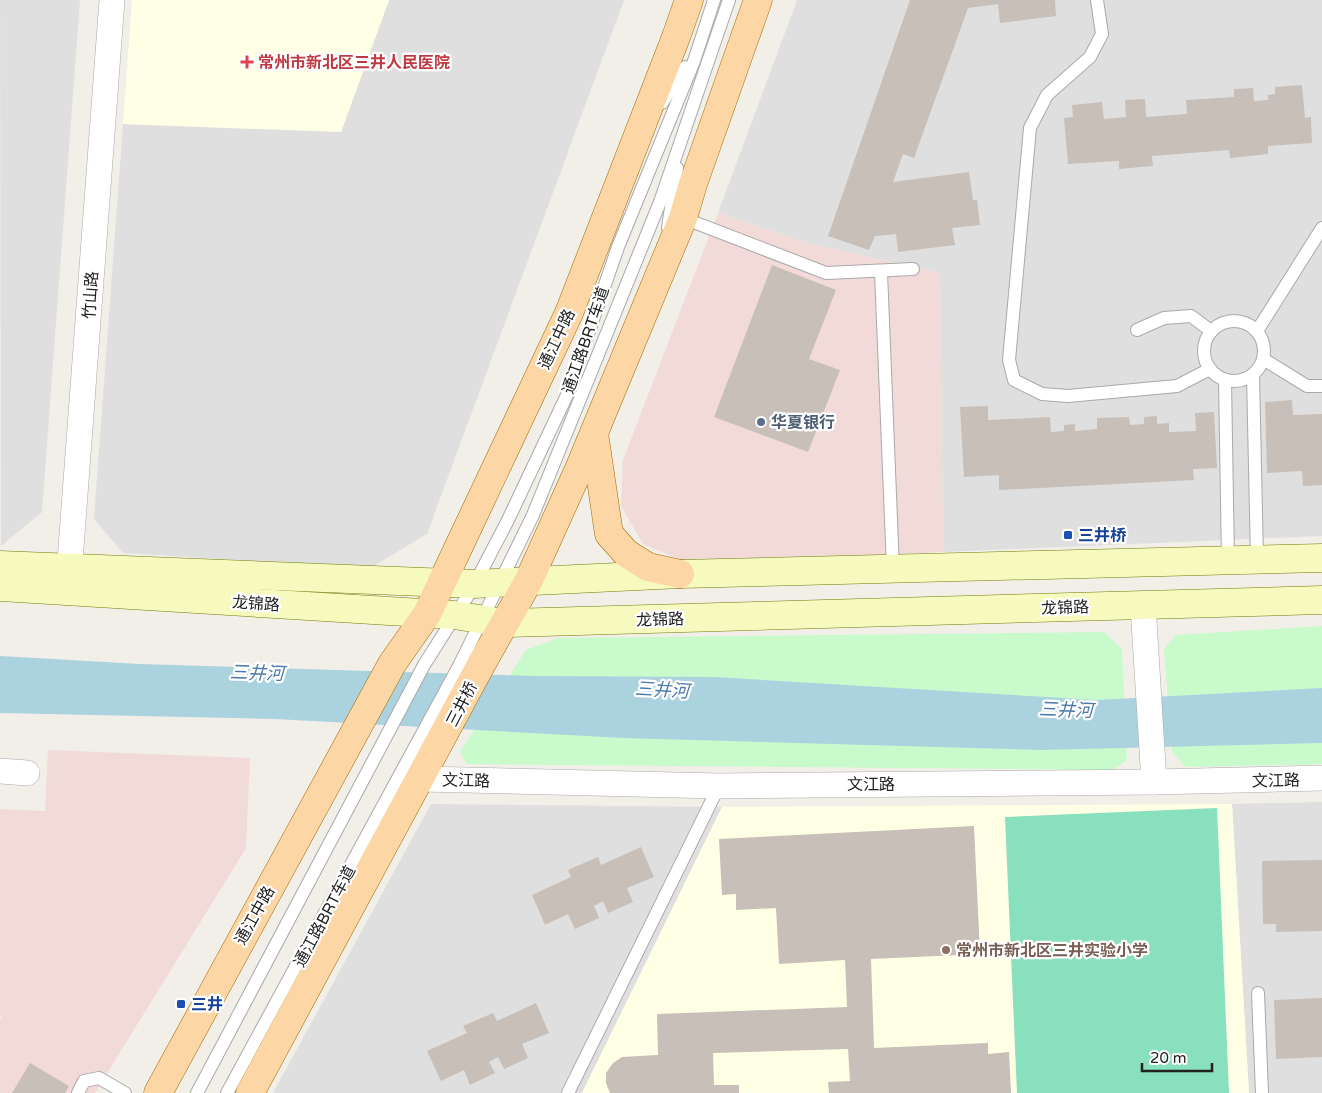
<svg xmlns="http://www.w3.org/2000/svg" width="1322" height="1093" viewBox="0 0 1322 1093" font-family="'Varela Round','Noto Sans SC',sans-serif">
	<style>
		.residential { fill: #e0dfdf }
		.commercial { fill: #f2dad9 }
		.education { fill: #ffffe5 }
		.park { fill: #c8facc }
		.pitch { fill: #88e0be }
		.water { fill: #aad3df }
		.building { fill: #c7bfb8 }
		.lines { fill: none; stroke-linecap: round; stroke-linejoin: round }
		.lane-casing { stroke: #a9a9a9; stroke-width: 14 }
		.street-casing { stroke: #a9a9a9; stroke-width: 26 }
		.secondary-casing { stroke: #707d05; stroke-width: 29 }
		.primary-casing { stroke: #a06b00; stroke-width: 29 }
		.lane { stroke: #fff; stroke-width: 12 }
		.street { stroke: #fff; stroke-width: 25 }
		.secondary { stroke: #f7fabf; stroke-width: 28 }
		.primary { stroke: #fcd6a4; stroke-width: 28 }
		.health-dot { fill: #e0444e; stroke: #fff; stroke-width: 2 }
		.service-dot { fill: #5c6f8a; stroke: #fff; stroke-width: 2 }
		.transit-dot { fill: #1a4fb4; stroke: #fff; stroke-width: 2 }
		.education-dot { fill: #8d6e63; stroke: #fff; stroke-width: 2 }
		.labels { text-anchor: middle; stroke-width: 4.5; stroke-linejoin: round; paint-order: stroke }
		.health-label { font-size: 16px; font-weight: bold; fill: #be3a42; stroke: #fff; text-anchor: start }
		.street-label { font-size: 16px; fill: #222; stroke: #fff }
		.service-label { font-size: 16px; font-weight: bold; fill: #4e5e75; stroke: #fff; text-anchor: start }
		.transit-label { font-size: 16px; font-weight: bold; fill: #164399; stroke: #fff; text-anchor: start }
		.education-label { font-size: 16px; font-weight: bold; fill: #785e54; stroke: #fff; text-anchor: start }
		.water-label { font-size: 18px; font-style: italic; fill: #4a7aab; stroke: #fff }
	</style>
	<rect width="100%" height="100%" fill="#f2efe9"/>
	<!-- residential -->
	<g class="residential">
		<path d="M0,0H80L42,512L1,546Z"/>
		<path d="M389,0H624L427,534L370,568L123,553L94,519L123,124L341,132Z"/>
		<path d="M797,0H1322V536L943,552L940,273L807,243L718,213Z"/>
		<path d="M1322,802V1093H1249L1232,804Z"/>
		<path d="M431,804L722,807L582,1093H273Z"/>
	</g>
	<!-- commercial -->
	<g class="commercial">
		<path d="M718,213L807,243L940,273L943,552L690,564L643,544L621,506L623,460Z"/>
		<path d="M48,750L250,758L246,848L95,1093H0V1021L2,1017H0V809L45,811Z"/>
	</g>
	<!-- education -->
	<g class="education">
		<path d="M132,0H389L341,132L123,124Z"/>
		<path d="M1232,804L1249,1093H582L722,807Z"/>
	</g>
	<!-- park -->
	<g class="park">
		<path d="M1322,626V764L1186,767L1172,752L1164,649L1176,635Z"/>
		<path d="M1104,632L1122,649L1127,760L1113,770L467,764L460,752L526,650L558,638Z"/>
	</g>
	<!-- pitch -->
	<path class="pitch" d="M1217,808L1229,1093H1017L1005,817Z"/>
	<!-- water -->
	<path class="water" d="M0,656L140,664L534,676L714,677L1097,700L1322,688V743L1041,750L624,738L275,719L0,713Z"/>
	<!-- building -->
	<g class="building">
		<path d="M910,0H1055L1056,16L1000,23L998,4L968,8L914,158L903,154L893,182L969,172L973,200H977L980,225L952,228L955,245L898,252L896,234L875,236L869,250L828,236Z"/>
		<path d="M1302,85L1305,118L1311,117L1312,143L1268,146V154L1230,158L1229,150L1152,156L1153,166L1119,169V161L1068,164L1064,118L1073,117L1072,105L1102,102L1104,119L1126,117L1125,100L1145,99L1146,117L1187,114L1186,100L1234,97V89L1253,88L1254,101L1268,100V95L1275,94V87Z"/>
		<path d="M772,265L836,290L809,359L840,370L808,452L714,417Z"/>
		<path d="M1292,400L1293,415L1322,414V485L1303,486L1302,471L1267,473L1265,402Z"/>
		<path d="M988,406V420L1050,417L1051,432L1064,431V425L1075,424V431L1097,429V418L1129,417L1130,425L1144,424V417L1157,416V424L1169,423V432L1196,431L1195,413L1214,412L1217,468L1193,469L1194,480L999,490V475L964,477L960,407Z"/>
		<path d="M974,826L980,954L871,959L874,1048L988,1043V1054L1009,1052L1011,1093H829L828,1082L850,1081L848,1049L713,1053L714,1085H739V1093H610L606,1083V1073L613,1063L622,1057L658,1055L657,1014L847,1007L845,960L779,964L776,908L736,910V894L722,895L719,839Z"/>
		<path d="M641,847L654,877L627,888L633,902L608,913L603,901L594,906L599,918L575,929L568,914L545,925L532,895L571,877L568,870L598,857L601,865Z"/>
		<path d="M1322,860V931L1276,932V924H1263L1262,861Z"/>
		<path d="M1322,998V1057L1276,1059L1274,1000Z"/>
		<path d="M536,1003L549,1033L522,1044L528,1058L504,1069L498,1057L489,1062L495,1073L470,1085L464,1070L441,1081L427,1051L467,1033L463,1026L493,1013L497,1021Z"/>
		<path d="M30,1063L69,1086L65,1093H12Z"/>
	</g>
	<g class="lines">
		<!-- lane casing -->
		<g class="lane-casing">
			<g id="lane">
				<path d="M1097,0L1102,34L1090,57L1047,95L1030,128L1009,360L1014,380L1042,394L1068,396L1177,386L1210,369"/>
				<path d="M662,103L685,67"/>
				<path d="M683,218L826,273L913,269"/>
				<path d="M668,228L677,168"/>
				<path d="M881,272L893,569"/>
				<circle cx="1234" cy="351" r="30"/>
				<path d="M1137,330L1164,318L1191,316L1211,331"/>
				<path d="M1257,331L1322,228"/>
				<path d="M1263,359L1307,386H1322"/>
				<path d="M1253,375L1257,559"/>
				<path d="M1225,380L1228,560"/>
				<path d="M1258,993L1262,1093"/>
				<path d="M78,1093L84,1081L99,1078L125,1093"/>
				<path d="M197,1093L424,665L472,589L508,520L567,395L618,247L694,61L714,0"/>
				<path d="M227,1093L460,664L533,515L660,202L729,0"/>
				<path d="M568,1093L719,786"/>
			</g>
		</g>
		<!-- street casing -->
		<g class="street-casing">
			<g id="street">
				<path d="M68,588L112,0"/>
				<path d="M1143,605L1154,782"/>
				<path d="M0,771L27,773"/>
				<path d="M421,779L719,786L1154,782L1322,778"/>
			</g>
		</g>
		<!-- secondary casing -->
		<g class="secondary-casing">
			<g id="secondary">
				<path d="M0,565L474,584L680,574L1322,558"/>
				<path d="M0,587L454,615L504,623L1322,600"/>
			</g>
		</g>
		<!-- primary casing -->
		<g class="primary-casing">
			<g id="primary">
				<path d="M594,433L609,534L626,553L648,567L680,574"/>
				<path d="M158,1093L392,664L427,614L569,313L676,37L689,0"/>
				<path d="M250,1093L482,663L528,582L579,469L683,218L693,184L758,0"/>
			</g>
		</g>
		<!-- lane -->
		<use href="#lane" class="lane"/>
		<!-- street -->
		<use href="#street" class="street"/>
		<!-- secondary -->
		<use href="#secondary" class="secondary"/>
		<!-- primary -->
		<use href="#primary" class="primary"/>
	</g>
	<!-- markers -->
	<path class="health-dot" d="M244.5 54.5h5v5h5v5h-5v5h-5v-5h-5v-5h5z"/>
	<circle class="service-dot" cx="761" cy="422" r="5"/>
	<g class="transit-dot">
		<rect x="1063" y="530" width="10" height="10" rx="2.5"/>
		<rect x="176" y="999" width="10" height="10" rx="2.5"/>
	</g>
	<circle class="education-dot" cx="946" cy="950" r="5"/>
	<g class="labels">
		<!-- health labels -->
		<g class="health-label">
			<text x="258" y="68">常州市新北区三井人民医院</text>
		</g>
		<!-- street labels -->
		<g class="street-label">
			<text transform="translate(90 295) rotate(-86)" y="6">竹山路</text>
			<text transform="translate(556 339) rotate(-65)" y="6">通江中路</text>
			<text transform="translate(585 340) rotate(-71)" y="6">通江路BRT车道</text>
			<text transform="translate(256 603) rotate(4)" y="6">龙锦路</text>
			<text transform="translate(1065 607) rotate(-2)" y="6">龙锦路</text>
			<text transform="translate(660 619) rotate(-2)" y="6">龙锦路</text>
			<text transform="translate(461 704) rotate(-63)" y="6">三井桥</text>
			<text transform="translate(466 780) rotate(1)" y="6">文江路</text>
			<text transform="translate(1276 780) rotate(-1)" y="6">文江路</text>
			<text x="871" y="790">文江路</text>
			<text transform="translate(254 915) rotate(-61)" y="6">通江中路</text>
			<text transform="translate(324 916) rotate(-62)" y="6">通江路BRT车道</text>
		</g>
		<!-- service labels -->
		<g class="service-label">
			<text x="771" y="428">华夏银行</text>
		</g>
		<!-- transit labels -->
		<g class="transit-label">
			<text x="1078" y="541">三井桥</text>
			<text x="191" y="1010">三井</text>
		</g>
		<!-- education labels -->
		<g class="education-label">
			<text x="956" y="956">常州市新北区三井实验小学</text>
		</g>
		<!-- water labels -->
		<g class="water-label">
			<text transform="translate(257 673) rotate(2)" y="6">三井河</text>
			<text transform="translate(662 690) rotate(3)" y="6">三井河</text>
			<text transform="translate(1066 710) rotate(2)" y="6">三井河</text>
		</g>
	</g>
	<!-- scale -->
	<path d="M1142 1063v8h70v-8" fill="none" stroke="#222222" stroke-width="2.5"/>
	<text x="1150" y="1063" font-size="15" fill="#222222" stroke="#ffffff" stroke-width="4" paint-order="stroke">20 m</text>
</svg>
